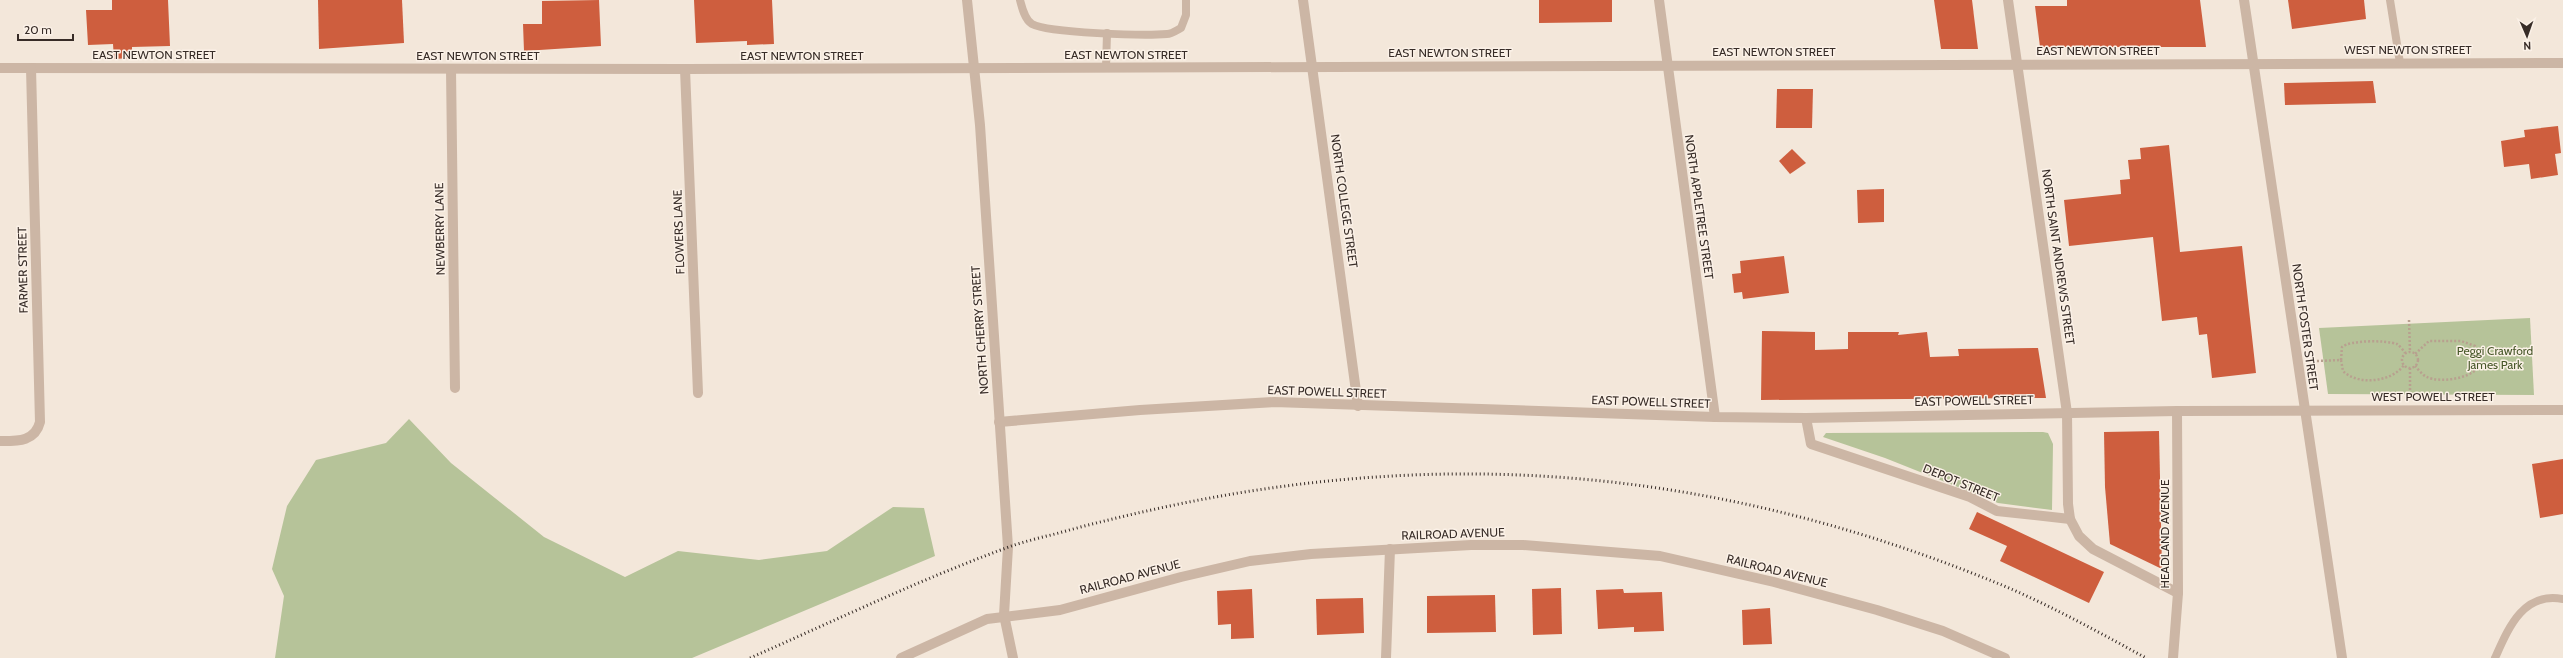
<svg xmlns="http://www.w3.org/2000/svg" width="2563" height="658" viewBox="0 0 2563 658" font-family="Cabin,sans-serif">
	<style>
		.green { fill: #b6c399 }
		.building { fill: #ce5e3e }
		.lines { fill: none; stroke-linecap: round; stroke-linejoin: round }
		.path { stroke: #b8a08f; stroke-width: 2.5; stroke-dasharray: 2 2; stroke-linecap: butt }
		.service { stroke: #ccb6a5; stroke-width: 8 }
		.minor { stroke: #ccb6a5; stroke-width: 10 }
		.rail { stroke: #372c27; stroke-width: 3; stroke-dasharray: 1 3; stroke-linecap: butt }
		.labels { text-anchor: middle; stroke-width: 3; stroke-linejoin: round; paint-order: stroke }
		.street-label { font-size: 12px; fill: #372c27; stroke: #fbf1e7 }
		.park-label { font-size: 12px; fill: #475729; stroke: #fbf1e7 }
	</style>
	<rect width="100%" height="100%" fill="#f3e7da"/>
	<!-- green -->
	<g class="green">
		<path d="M2530,318L2534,395L2328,394L2319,328Z"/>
		<path d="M409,419L451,463L544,537L625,577L678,551L759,560L827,551L893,507L924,508L935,556L692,658H275L284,596L272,569L287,506L316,460L386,443Z"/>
		<path d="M2043,432L2048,433L2053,444L2052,510L1998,503L1885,458L1823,437L1826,433Z"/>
	</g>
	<!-- building -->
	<g class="building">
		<path d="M112,0H168L170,46L132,47V58L114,59L113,44L88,45L86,10H112Z"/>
		<path d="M318,0H402L404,43L319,49Z"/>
		<path d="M599,0L601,46L524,51L523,24H542V1Z"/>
		<path d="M694,0H772L774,44L747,45V41L696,43Z"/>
		<path d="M1539,0H1612V22L1539,23Z"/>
		<path d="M1934,0H1972L1978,49H1941Z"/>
		<path d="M2067,0H2200L2206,47H2040L2035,6H2067Z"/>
		<path d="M2288,0H2364L2366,19L2292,29Z"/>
		<path d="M2373,81L2376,103L2285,105L2284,83Z"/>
		<path d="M1777,89H1813L1812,128H1776Z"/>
		<path d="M2558,126L2561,153L2555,154L2558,175L2531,179L2529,164L2504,167L2501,141L2525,137L2524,130Z"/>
		<path d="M2169,145L2180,252L2242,246L2256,373L2212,378L2207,334L2199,335L2197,317L2162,321L2153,237L2069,246L2064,200L2121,194L2120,180L2130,179L2128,160L2141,159L2140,148Z"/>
		<path d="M1792,149L1806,163L1790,174L1779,161Z"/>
		<path d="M1884,189V222L1858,223L1857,190Z"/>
		<path d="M1784,256L1789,293L1743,299L1742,292L1734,293L1732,274L1741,273L1740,261Z"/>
		<path d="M1762,331L1815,332V350L1848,349V332H1899L1898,335L1927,332L1930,357L1959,356L1958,349L2038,348L2046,398L1761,400Z"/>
		<path d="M2159,431L2162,569L2110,544L2105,487L2104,432Z"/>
		<path d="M2563,459V514L2540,518L2532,464Z"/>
		<path d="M1977,512L2104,572L2089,603L2000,561L2007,546L1969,529Z"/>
		<path d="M1561,588L1562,634L1533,635L1532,589Z"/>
		<path d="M1252,589L1254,638L1231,639V624L1218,625L1217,591Z"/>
		<path d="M1623,589L1624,593L1662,592L1664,631L1634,632V627L1598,629L1596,590Z"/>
		<path d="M1495,595L1496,632L1427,633V596Z"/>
		<path d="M1363,598L1364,633L1317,635L1316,599Z"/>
		<path d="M1770,608L1772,644L1743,645L1742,610Z"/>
	</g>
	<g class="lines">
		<!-- path -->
		<g class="path">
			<path d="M2409,320L2410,352"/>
			<circle cx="2410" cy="360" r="8"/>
			<path d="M2341,360L2342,347C2350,340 2386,340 2397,344C2400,346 2403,350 2405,353"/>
			<path d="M2317,361L2341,360L2343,371C2358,386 2392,382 2404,365"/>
			<path d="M2415,366C2418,369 2422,375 2427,377C2439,383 2470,379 2478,367L2475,346L2461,341H2429L2415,354"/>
			<path d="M2410,368V394"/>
		</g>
		<!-- service -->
		<g class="service">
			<path d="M1020,0C1022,8 1025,20 1032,24C1049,33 1144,36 1167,34C1172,34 1177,30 1181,28L1186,15V0"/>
			<path d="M2390,0L2400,63"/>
			<path d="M1106,68L1107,33"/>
			<path d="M2495,658C2508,629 2523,591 2563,599"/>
		</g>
		<!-- minor -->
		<g class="minor">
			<path d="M967,0L980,125L1008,547L1004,615L1013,658"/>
			<path d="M1303,0L1358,406"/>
			<path d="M1659,0L1715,417"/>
			<path d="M2008,0L2067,413L2068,504L2070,519L2079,536L2093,549L2178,593"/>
			<path d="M2244,0L2342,658"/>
			<path d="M0,68L685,69L2563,63"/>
			<path d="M451,69L455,388"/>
			<path d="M685,69L698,393"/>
			<path d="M1806,418L1811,444L1970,497L1997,511L2070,519"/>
			<path d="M999,422L1140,410L1274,402L1715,417L1806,418L2177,411L2563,410"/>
			<path d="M0,441C17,441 35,442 40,422L31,68"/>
			<path d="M901,658L987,619L1060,610L1181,577L1250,561L1311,554L1471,545H1523L1660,556L1774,582L1877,610L1943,631L2005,658"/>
			<path d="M1386,658L1390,549"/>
			<path d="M2173,658L2178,593L2177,411"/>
		</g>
		<!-- rail -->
		<path class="rail" d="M750,658C834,621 919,580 1006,548C1022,542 1039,538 1055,534C1098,522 1140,512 1184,503C1461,447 1719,472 1982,577C2039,599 2093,629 2146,658"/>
	</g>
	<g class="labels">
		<!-- street labels -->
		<g class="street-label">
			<text x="2408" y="54">WEST NEWTON STREET</text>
			<text x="2098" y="55">EAST NEWTON STREET</text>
			<text x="1774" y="56">EAST NEWTON STREET</text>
			<text x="1450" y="57">EAST NEWTON STREET</text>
			<text x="154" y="59">EAST NEWTON STREET</text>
			<text x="1126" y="59">EAST NEWTON STREET</text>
			<text x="478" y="60">EAST NEWTON STREET</text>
			<text x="802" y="60">EAST NEWTON STREET</text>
			<text transform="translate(1344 201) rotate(82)" y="4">NORTH COLLEGE STREET</text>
			<text transform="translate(1699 207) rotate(82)" y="4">NORTH APPLETREE STREET</text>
			<text transform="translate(440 229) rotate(-91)" y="4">NEWBERRY LANE</text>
			<text transform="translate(679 232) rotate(-92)" y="4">FLOWERS LANE</text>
			<text transform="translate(2058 257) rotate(82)" y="4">NORTH SAINT ANDREWS STREET</text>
			<text transform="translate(23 270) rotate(-91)" y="4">FARMER STREET</text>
			<text transform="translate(2305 327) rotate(82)" y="4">NORTH FOSTER STREET</text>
			<text transform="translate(980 330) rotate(-94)" y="4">NORTH CHERRY STREET</text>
			<text transform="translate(1327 392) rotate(2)" y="4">EAST POWELL STREET</text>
			<text x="2433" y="401">WEST POWELL STREET</text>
			<text transform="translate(1974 401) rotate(-1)" y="4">EAST POWELL STREET</text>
			<text transform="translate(1651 402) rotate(2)" y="4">EAST POWELL STREET</text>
			<text transform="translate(1961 483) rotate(22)" y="4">DEPOT STREET</text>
			<text transform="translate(1453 534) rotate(-2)" y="4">RAILROAD AVENUE</text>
			<text transform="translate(2165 534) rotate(-90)" y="4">HEADLAND AVENUE</text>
			<text transform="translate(1777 571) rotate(14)" y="4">RAILROAD AVENUE</text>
			<text transform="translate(1130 577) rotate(-15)" y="4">RAILROAD AVENUE</text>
		</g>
		<!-- park labels -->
		<g class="park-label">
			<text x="2495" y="355">Peggi Crawford<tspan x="2495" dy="14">James Park</tspan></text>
		</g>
	</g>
	<!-- north arrow -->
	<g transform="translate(2527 36) rotate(178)" stroke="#fbf1e7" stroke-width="3" paint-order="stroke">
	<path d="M0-3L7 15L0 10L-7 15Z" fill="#372c27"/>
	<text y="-6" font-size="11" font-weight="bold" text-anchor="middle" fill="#372c27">N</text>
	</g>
	<!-- scale -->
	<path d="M18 34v6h55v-6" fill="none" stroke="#372c27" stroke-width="2"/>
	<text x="24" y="34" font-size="12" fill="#372c27" stroke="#fbf1e7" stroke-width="3" paint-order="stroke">20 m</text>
</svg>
